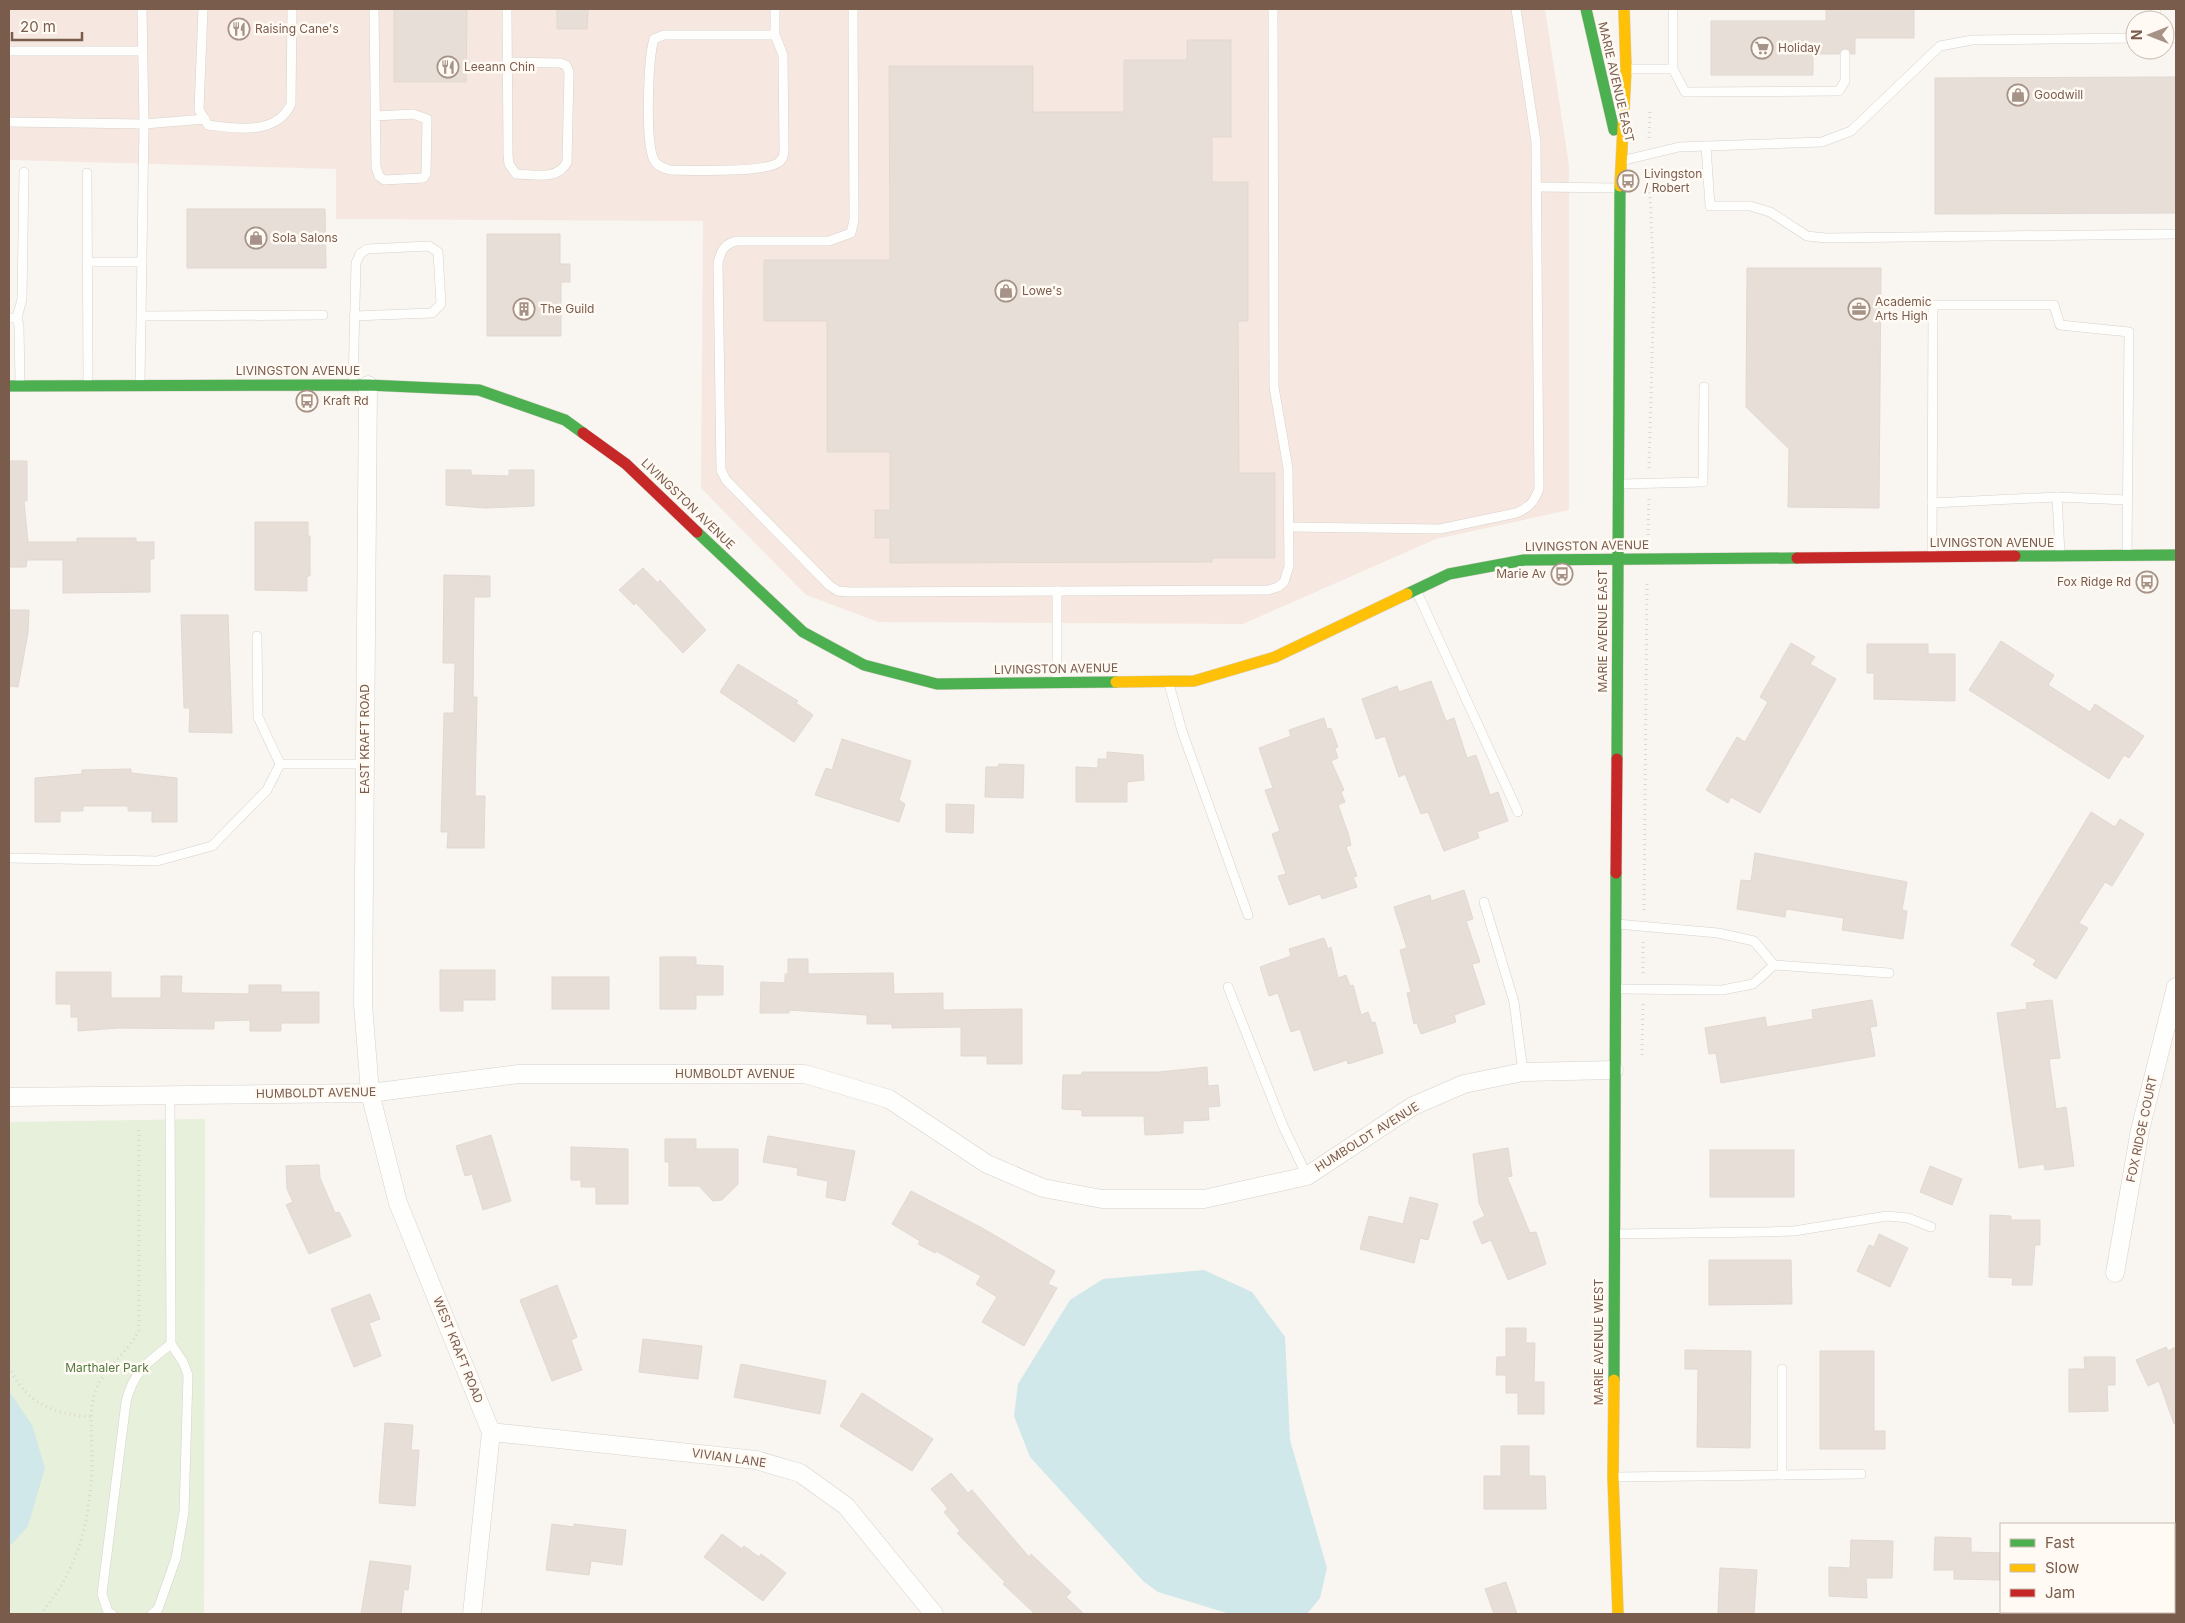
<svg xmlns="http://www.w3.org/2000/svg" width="2185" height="1623" viewBox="0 0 2185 1623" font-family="Inter,sans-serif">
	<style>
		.commercial { fill: #f6e8e1 }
		.green { fill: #e7f0db }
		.water { fill: #d0e8ea }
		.building { fill: #e6ded7; stroke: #e2d8d2 }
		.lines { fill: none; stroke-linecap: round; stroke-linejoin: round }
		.lane-casing { stroke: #d7d1cb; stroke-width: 10 }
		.street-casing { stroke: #d7d1cb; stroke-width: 19 }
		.fast-casing { stroke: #d9d2cb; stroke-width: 12 }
		.slow-casing { stroke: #d9d2cb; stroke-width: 12 }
		.jam-casing { stroke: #d9d2cb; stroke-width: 12 }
		.path { stroke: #dcd5d0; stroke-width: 3; stroke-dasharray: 1 4; stroke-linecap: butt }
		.lane { stroke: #fefefd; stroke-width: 9 }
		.street { stroke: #fefefd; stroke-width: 18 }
		.fast { stroke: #4caf50; stroke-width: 11 }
		.slow { stroke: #ffc107; stroke-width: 11 }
		.jam { stroke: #c62828; stroke-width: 11 }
		.labels { text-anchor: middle; stroke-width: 5; stroke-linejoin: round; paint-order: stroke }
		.poi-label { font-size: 12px; fill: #7a5c4d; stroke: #fffaf3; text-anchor: start }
		.street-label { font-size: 12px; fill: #7a5c4d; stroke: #fffaf3 }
		.park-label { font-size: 12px; fill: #537a41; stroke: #fffaf3 }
	</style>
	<rect width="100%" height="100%" fill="#f9f5f0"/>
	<!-- commercial -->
	<path class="commercial" d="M9,9H1545L1569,165V510L1436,539L1243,624L878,622L806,595L701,488L703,221L336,219V169L9,160Z"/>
	<!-- green -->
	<path class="green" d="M205,1119L204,1614H9V1122Z"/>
	<!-- water -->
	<g class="water">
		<path d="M1204,1270L1252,1292L1285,1337L1290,1440L1327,1568L1320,1598L1307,1614H1230L1158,1592L1143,1581L1030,1457L1014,1416L1018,1384L1070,1300L1103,1279Z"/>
		<path d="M9,1391L32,1425L45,1468L28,1526L9,1547Z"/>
	</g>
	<!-- building -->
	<g class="building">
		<path d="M394,9H467L466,82H394Z"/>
		<path d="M557,9H588L587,29H557Z"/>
		<path d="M1826,9H1914V38H1855V54H1851L1849,49L1845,48L1839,54H1813V75H1711V21H1826Z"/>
		<path d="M1187,40H1231V137H1212V182H1248V321H1238L1239,473H1275V558H1212V562L890,563V538H875V510H890V452H827V321H764V260H890L889,66H1033V112H1124V60H1187Z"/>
		<path d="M2176,77V213L1935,214V78Z"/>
		<path d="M187,209H325L326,268H187Z"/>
		<path d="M487,234H560V264H570V282H561V336H487Z"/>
		<path d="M1747,268H1881L1879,508L1788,507L1789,449L1746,407Z"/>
		<path d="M9,461H27V501H24L28,542H77V538H136V542H154V559H150V592L63,593V560H27L26,567H9Z"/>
		<path d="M446,470H471V475L509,476V470H534V506L486,508L446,505Z"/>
		<path d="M255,522H308V536H310V576H307V591L255,590Z"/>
		<path d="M643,568L658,583L660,580L706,630L683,653L636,603L634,605L619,590Z"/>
		<path d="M444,575L490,576V597H474L473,697H477L475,796H485L484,848H447L448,832H441L444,713H454L455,663H443Z"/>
		<path d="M9,610H29L28,633L18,687L9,686Z"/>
		<path d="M181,615H228L232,733L189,732L190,708H184Z"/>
		<path d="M2001,641L2054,675L2048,685L2090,712L2095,704L2144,736L2129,758L2124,755L2109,779L1969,690Z"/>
		<path d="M1791,643L1815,657L1810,664L1836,679L1760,813L1731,797L1728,803L1706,790L1737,737L1745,742L1768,702L1760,697Z"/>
		<path d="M1867,644H1928V654H1955V701L1874,699V673H1867Z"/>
		<path d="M738,664L798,701L796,703L813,715L794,742L720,692Z"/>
		<path d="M1431,681L1446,721L1454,718L1467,758L1476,755L1490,795L1498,792L1508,821L1477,832L1479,838L1444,851L1428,812L1421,814L1405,774L1399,777L1385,736L1376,739L1362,699L1397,686L1399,692Z"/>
		<path d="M1324,718L1327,729L1331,728L1338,747L1335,749L1338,758L1331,761L1344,790L1341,792L1345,802L1338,805L1348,833L1351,845L1346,847L1357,876L1353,877L1357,887L1322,899L1320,894L1289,905L1278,876L1286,874L1272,834L1280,831L1265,790L1273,788L1259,748L1291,736L1289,730Z"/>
		<path d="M842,739L911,761L899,800L905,804L899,822L815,795L826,768L832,770Z"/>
		<path d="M1107,752L1143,755L1144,780L1127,782V802H1076V767L1098,768V759H1107Z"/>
		<path d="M999,764L1024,765L1023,798L985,797L986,767H998Z"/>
		<path d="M131,769V773L177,778V822H152V811H128V806H83V811H60V822H35V778L82,774V770Z"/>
		<path d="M946,804L974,805L973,833L946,832Z"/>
		<path d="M2091,812L2115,827L2120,819L2144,834L2112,886L2105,882L2079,923L2088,928L2056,979L2033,965L2036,960L2011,945Z"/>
		<path d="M1755,853L1907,882L1902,910L1907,911L1903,939L1842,930L1844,918L1786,909L1785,917L1737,909L1741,880L1751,881Z"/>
		<path d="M1464,890L1473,919L1466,921L1480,962L1472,964L1485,1004L1454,1015L1456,1022L1421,1034L1417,1023L1414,1024L1407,993L1411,992L1400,950L1407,948L1394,907L1430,895L1431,901Z"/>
		<path d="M1324,938L1328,949L1331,947L1338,978L1346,975L1350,986L1353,985L1361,1015L1368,1012L1372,1023L1375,1022L1383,1053L1348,1064L1347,1060L1314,1071L1300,1029L1291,1032L1278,993L1269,996L1260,967L1291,956L1289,949Z"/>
		<path d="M660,957H696V965L723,966V995H696V1009H660Z"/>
		<path d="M788,959H808V974L893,973L894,994L943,993V1010L1022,1009V1064H987V1056H961V1027L892,1028V1024H867V1015L789,1010V1013H760L761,982L785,983V974H788Z"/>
		<path d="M440,970H495V1000H463V1011H440Z"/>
		<path d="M56,972H111V998H161V976H182L181,993L249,994V985H281V992H319V1023H281V1031H250V1020L214,1021V1029L118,1028L78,1031V1017H71V1004H56Z"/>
		<rect x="552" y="977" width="57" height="32"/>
		<path d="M1872,1000L1877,1026L1870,1027L1875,1056L1721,1083L1716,1053L1709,1054L1705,1028L1765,1017L1767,1027L1813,1019L1812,1010Z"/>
		<path d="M2052,1000L2060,1058L2049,1059L2056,1109L2066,1107L2074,1166L2045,1170L2044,1164L2019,1168L1997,1013L2027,1009L2026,1003Z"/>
		<path d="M1207,1067L1208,1086L1218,1085L1220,1106L1208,1107L1209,1120L1183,1121V1133L1145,1135L1144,1116H1082V1110L1062,1109L1063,1075H1082V1072H1159Z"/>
		<path d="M491,1135L511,1201L483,1210L472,1174L465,1176L456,1146Z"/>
		<path d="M768,1136L855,1151L845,1201L826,1197L828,1181L797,1175L798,1168L763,1162Z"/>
		<path d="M665,1139H696V1149H738V1184L722,1200L713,1201L699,1186H669V1162H665Z"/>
		<path d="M571,1147L628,1149V1204H596V1187H581V1180H571Z"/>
		<path d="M1508,1148L1512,1176L1507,1177L1530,1233L1536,1232L1546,1264L1508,1280L1491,1240L1482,1244L1473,1222L1485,1216L1479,1203L1473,1154Z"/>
		<rect x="1710" y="1150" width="84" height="47"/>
		<path d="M319,1165L320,1178L335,1213L339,1212L351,1236L309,1254L286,1205L293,1202L287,1189L286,1166Z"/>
		<path d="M1930,1166L1962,1179L1952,1205L1920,1192Z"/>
		<path d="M911,1191L984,1229L1055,1271L1048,1284L1057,1288L1024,1346L982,1322L997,1297L976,1284L981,1276L936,1251L935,1253L918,1244L920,1241L892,1224Z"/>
		<path d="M1410,1197L1438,1204L1428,1240L1420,1238L1414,1263L1360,1249L1369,1216L1403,1224Z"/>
		<path d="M1990,1215L2011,1216V1220H2040V1245H2035L2032,1285H2012L2013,1278L1989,1277Z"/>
		<path d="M1879,1234L1908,1248L1890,1287L1857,1271L1869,1245L1874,1247Z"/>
		<path d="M1709,1260H1791L1792,1304L1709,1305Z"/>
		<path d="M557,1285L577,1337L571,1340L582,1370L552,1381L520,1300Z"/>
		<path d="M370,1294L380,1319L369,1323L381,1356L354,1367L331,1309Z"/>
		<path d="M1506,1328H1526V1343H1535L1534,1382H1544V1414H1518V1393H1506V1375H1496L1497,1357H1506Z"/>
		<path d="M643,1339L702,1346L698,1379L639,1372Z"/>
		<path d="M2166,1347L2168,1351L2176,1347V1423L2174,1424L2159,1381L2148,1386L2136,1360Z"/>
		<path d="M1685,1350L1751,1351L1750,1448L1697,1447L1698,1369H1685Z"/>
		<path d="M1820,1351H1874V1431H1885V1449H1820Z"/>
		<path d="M2084,1357H2115V1385H2107L2108,1411L2069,1412V1369H2085Z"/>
		<path d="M741,1364L826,1381L820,1414L734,1397Z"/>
		<path d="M862,1393L933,1439L912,1471L840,1426Z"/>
		<path d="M385,1423L413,1425L411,1450H419L415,1506L379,1503Z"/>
		<path d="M1501,1446H1529V1476H1545L1546,1509H1484V1476H1501Z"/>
		<path d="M951,1473L968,1493L972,1490L1029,1557L1031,1554L1071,1592L1066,1597L1084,1614H1035L1003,1584L1005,1582L957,1533L960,1531L944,1512L948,1509L931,1489Z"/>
		<path d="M552,1524L574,1527V1524L626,1530L622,1565L591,1561L589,1575L546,1570Z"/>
		<path d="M722,1534L742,1549L744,1546L759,1557L761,1554L786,1573L763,1601L704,1557Z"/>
		<path d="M1935,1537L1971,1538V1552L2001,1553V1580L1954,1579V1570H1934Z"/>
		<path d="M1851,1540L1893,1541L1892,1578H1866L1867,1598L1829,1596V1567L1850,1568Z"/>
		<path d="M370,1561L411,1566L408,1590L404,1589L401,1614H361Z"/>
		<path d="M1720,1568L1757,1570L1754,1614H1718Z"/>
		<path d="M1506,1582L1517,1614H1494L1485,1589Z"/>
	</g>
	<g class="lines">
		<!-- lane casing -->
		<g class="lane-casing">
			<g id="lane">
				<path d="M142,9L144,124L205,119"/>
				<path d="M203,9L199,110L208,125C237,129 277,135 291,104L292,9"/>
				<path d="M374,9L376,167L379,176L384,180L423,178L426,174L427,119L413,114L375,116"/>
				<path d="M507,9L508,155L509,164L516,174C534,174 558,181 567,162L569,72L566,65L560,63L508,62"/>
				<path d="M775,9V35L783,55L784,149C784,152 783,158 781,160C772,174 688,170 670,170C663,168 657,166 654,160C645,142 648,59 654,39L664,35H775"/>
				<path d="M853,9L854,220L851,233L829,241H736C723,245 721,251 718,263L721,470L726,480L829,585L838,591L850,592L1268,590L1278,587L1284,582L1289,566L1288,468L1274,387L1273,9"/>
				<path d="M2156,20V9"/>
				<path d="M2165,38H2176"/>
				<path d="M9,51H142"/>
				<path d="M1629,69H1673V9"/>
				<path d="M1673,69L1685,92L1839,91L1845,81V54"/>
				<path d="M9,122L144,124L140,383"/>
				<path d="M1706,146L1710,206H1750L1770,212L1807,236L1826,238L2176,234"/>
				<path d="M1621,161L1679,147L1822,142L1851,131L1940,46L1972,40L2135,38"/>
				<path d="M87,173L88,385"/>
				<path d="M1537,187L1619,188"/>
				<path d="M87,262H142"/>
				<path d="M142,316L323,315"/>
				<path d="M9,318H17L19,325L20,384"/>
				<path d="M17,318L22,299L24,172"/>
				<path d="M353,385L356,263L360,254L367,249L429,246L438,252L441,304L432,313L354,316"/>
				<path d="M1621,484L1703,482L1704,387"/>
				<path d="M1932,503L2057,497"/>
				<path d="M1289,527L1440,529L1516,513C1529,508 1534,502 1539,489L1536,142L1516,9"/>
				<path d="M2060,554L2057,497L2127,500"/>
				<path d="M1932,556L1933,305H2054L2060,325L2129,332L2127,554"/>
				<path d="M1416,590L1518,812"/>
				<path d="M257,636L258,717L280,764"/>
				<path d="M1057,682V591"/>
				<path d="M1169,684L1182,731L1248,915"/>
				<path d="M9,858L157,861L212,846L267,790L280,764H365"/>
				<path d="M1484,902L1514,1002L1523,1072"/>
				<path d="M1617,924L1718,933L1754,941L1774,965"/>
				<path d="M1228,987L1283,1126L1307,1176"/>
				<path d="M1617,989L1722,990L1753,984L1774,965L1889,973"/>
				<path d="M1616,1234L1764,1232L1794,1231L1887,1216L1908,1218L1931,1227"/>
				<path d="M1782,1475V1369"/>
				<path d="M1616,1477L1861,1474"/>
				<path d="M112,1614L108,1612L102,1594L126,1402C133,1372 148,1362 171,1344"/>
				<path d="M152,1614L158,1609L176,1558L184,1512L188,1375L183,1362L171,1344L170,1095"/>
			</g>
		</g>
		<!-- street casing -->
		<g class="street-casing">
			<g id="street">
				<path d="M368,385L363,1004L370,1093L398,1203L491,1432L472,1614"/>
				<path d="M9,1097L370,1093L519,1074H805L889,1099L987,1164L1043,1188L1102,1199H1204L1307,1176L1413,1106L1464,1084L1523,1072L1614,1070"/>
				<path d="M2115,1273L2140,1130L2176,987"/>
				<path d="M491,1432L756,1460L800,1473L846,1506L934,1614"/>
			</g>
		</g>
		<!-- fast casing -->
		<g class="fast-casing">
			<g id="fast">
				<path d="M1586,9L1614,130"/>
				<path d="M9,386L368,385L479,390L565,420L583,433"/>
				<path d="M697,532L803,632L864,665L937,684L1116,682"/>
				<path d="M2015,556L2176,555"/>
				<path d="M1407,594L1449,574L1524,560L1797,558"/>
				<path d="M1617,759L1620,186"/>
				<path d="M1614,1380L1616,873"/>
			</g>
		</g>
		<!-- slow casing -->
		<g class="slow-casing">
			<g id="slow">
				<path d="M1620,186L1626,69L1624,9"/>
				<path d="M1116,682L1194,681L1275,657L1407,594"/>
				<path d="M1614,1380L1613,1477L1618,1614"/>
			</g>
		</g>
		<!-- jam casing -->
		<g class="jam-casing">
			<g id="jam">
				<path d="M583,433L626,464L697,532"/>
				<path d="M1797,558L2015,556"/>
				<path d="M1616,873L1617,759"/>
			</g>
		</g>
		<!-- path -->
		<g class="path">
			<path d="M1649,138L1650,112"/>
			<path d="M1649,468L1654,287L1649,169"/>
			<path d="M1648,535L1649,499"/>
			<path d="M1644,910L1647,582"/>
			<path d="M1643,973V942"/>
			<path d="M1642,1055L1643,1004"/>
			<path d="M9,1367C12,1372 15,1379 19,1384C38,1409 62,1414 92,1417"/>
			<path d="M40,1614C80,1570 92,1513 92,1456C92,1437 89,1413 94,1395C102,1368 127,1355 139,1330V1128"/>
		</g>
		<!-- lane -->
		<use href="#lane" class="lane"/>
		<!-- street -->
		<use href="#street" class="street"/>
		<!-- fast -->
		<use href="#fast" class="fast"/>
		<!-- slow -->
		<use href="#slow" class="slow"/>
		<!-- jam -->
		<use href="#jam" class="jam"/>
	</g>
	<!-- icons -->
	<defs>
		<g id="restaurant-ring" transform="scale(1.125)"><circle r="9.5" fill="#fffaf3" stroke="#a69286" stroke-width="1.5"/><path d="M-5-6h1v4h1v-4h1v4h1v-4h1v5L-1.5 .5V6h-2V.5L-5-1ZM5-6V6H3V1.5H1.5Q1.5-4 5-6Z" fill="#a69286"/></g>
		<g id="supermarket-ring" transform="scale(1.125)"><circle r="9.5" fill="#fffaf3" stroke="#a69286" stroke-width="1.5"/><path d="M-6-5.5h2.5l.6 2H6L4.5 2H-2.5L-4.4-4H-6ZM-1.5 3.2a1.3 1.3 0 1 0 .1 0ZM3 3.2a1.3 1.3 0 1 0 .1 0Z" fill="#a69286"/></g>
		<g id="shop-ring" transform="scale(1.125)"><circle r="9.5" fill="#fffaf3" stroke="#a69286" stroke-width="1.5"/><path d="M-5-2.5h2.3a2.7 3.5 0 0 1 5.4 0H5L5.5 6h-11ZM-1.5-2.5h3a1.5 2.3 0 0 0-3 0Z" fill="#a69286"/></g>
		<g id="bus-ring" transform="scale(1.125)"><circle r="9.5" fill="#fffaf3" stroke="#a69286" stroke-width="1.5"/><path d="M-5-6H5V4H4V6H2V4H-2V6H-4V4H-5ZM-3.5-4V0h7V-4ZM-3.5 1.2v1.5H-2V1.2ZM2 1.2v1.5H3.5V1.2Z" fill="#a69286"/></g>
		<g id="building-ring" transform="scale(1.125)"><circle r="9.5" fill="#fffaf3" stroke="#a69286" stroke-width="1.5"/><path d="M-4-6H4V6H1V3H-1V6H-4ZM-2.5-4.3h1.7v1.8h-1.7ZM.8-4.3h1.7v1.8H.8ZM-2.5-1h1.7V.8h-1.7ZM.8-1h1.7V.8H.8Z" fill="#a69286"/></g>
		<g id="office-ring" transform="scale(1.125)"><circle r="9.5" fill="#fffaf3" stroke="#a69286" stroke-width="1.5"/><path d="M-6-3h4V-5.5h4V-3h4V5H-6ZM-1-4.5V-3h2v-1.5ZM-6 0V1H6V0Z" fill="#a69286"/></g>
	</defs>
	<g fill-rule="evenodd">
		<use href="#restaurant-ring" x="239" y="29"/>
		<use href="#supermarket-ring" x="1762" y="48"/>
		<use href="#restaurant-ring" x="448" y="67"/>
		<use href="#shop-ring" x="2018" y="95"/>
		<use href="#bus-ring" x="1628" y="181"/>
		<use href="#shop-ring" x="256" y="238"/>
		<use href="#shop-ring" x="1006" y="291"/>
		<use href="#building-ring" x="524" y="309"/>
		<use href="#office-ring" x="1859" y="309"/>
		<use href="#bus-ring" x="307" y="401"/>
		<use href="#bus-ring" x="1562" y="574"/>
		<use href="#bus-ring" x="2147" y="582"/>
	</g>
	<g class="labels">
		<!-- poi labels -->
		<g class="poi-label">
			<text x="255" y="33">Raising Cane's</text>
			<text x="1778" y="52">Holiday</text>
			<text x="464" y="71">Leeann Chin</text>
			<text x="2034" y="99">Goodwill</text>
			<text x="1644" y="178">Livingston<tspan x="1644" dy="14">/ Robert</tspan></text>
			<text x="272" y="242">Sola Salons</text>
			<text x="1022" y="295">Lowe's</text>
			<text x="1875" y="306">Academic<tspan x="1875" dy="14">Arts High</tspan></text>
			<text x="540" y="313">The Guild</text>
			<text x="323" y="405">Kraft Rd</text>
			<text x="1546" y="578" text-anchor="end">Marie Av</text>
			<text x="2131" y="586" text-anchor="end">Fox Ridge Rd</text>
		</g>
		<!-- street labels -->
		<g class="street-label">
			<text transform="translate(1616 82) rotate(77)" y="4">MARIE AVENUE EAST</text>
			<text x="298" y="375">LIVINGSTON AVENUE</text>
			<text transform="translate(688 504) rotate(44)" y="4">LIVINGSTON AVENUE</text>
			<text x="1992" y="547">LIVINGSTON AVENUE</text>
			<text transform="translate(1587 546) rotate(-1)" y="4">LIVINGSTON AVENUE</text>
			<text transform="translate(1603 631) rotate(-90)" y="4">MARIE AVENUE EAST</text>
			<text transform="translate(1056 669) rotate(-1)" y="4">LIVINGSTON AVENUE</text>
			<text transform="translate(365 739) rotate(-90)" y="4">EAST KRAFT ROAD</text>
			<text x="735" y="1078">HUMBOLDT AVENUE</text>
			<text transform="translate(316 1093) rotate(-1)" y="4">HUMBOLDT AVENUE</text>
			<text transform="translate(2142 1129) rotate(-78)" y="4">FOX RIDGE COURT</text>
			<text transform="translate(1367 1137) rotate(-32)" y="4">HUMBOLDT AVENUE</text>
			<text transform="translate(1599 1342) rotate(-90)" y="4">MARIE AVENUE WEST</text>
			<text transform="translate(458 1350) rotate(68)" y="4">WEST KRAFT ROAD</text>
			<text transform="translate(729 1458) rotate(8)" y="4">VIVIAN LANE</text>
		</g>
		<!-- park labels -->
		<g class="park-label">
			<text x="107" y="1372">Marthaler Park</text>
		</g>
	</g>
	<!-- border -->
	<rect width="2185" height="1623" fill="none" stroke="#7a5c4d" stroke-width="20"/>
	<!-- legend -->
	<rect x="2000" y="1523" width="175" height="90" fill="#fffaf3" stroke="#cabbb1"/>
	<rect x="2010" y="1539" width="25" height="8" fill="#4caf50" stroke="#cabbb1"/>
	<text x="2045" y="1548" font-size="15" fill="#7a5c4d">Fast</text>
	<rect x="2010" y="1564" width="25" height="8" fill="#ffc107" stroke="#cabbb1"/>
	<text x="2045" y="1573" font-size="15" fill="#7a5c4d">Slow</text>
	<rect x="2010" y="1589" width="25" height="8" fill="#c62828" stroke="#cabbb1"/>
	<text x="2045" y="1598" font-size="15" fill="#7a5c4d">Jam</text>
	<!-- north arrow -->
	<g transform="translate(2150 35) rotate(270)"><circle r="24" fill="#fffaf3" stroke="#cabbb1"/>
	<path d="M0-4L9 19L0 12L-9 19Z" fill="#a69286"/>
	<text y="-8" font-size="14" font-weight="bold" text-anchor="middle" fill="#7a5c4d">N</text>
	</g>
	<!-- scale -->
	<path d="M12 32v8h70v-8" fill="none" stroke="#7a5c4d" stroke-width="2.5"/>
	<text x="20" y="32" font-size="15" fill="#7a5c4d" stroke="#fffaf3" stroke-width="4" paint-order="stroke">20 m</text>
</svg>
